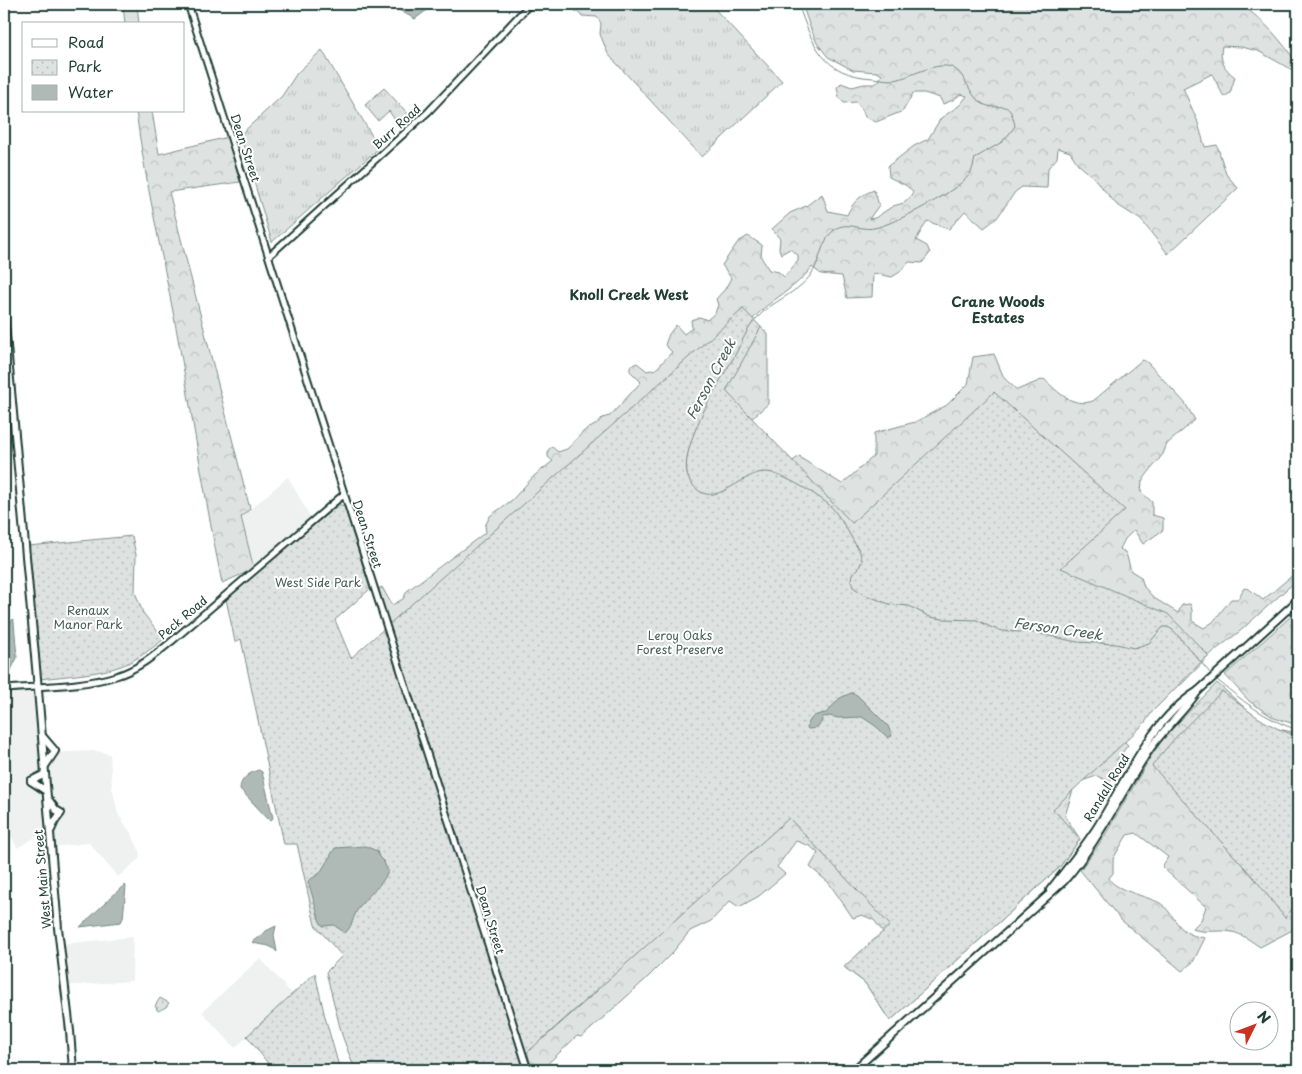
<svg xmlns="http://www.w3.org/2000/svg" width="1302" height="1074" viewBox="0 0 1302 1074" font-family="'Playpen Sans',sans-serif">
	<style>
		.built { fill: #eef1f0 }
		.grass { fill: url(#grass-tufts); stroke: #7e908b }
		.forest { fill: url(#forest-crowns); stroke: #7e908b }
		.park { fill: url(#park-dots); stroke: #7e908b }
		.water { fill: #afbab7; stroke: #758883 }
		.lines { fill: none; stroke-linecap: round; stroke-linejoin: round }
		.stream { stroke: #758883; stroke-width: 1 }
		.tertiary-casing { stroke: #1f3d34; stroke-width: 9 }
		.primary-casing { stroke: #1f3d34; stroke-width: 10 }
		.tertiary { stroke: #fff; stroke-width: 5 }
		.primary { stroke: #fff; stroke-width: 6 }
		.labels { text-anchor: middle; stroke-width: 4; stroke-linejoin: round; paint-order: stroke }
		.street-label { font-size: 12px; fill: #1f3d34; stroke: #fff }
		.park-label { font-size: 12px; fill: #455e57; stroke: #fff }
		.neighbourhood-label { font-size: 14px; font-weight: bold; fill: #1f3d34; stroke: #fff }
		.water-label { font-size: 14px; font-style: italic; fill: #4a625b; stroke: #fff }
	</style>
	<defs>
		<pattern id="grass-tufts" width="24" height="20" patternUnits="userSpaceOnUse" patternTransform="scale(1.25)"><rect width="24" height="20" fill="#dee3e2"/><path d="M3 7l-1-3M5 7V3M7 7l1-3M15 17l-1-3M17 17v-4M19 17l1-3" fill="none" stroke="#bec4c2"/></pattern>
		<pattern id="forest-crowns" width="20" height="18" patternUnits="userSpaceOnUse" patternTransform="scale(1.25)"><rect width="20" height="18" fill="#dee3e2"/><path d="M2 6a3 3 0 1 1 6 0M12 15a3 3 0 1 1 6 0" fill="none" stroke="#bec4c2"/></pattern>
		<pattern id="park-dots" width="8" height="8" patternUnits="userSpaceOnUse" patternTransform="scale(1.25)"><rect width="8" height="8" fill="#dee3e2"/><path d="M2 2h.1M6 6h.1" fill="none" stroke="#bec4c2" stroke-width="1.8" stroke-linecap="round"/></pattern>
	</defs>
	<rect width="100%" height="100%" fill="#fff"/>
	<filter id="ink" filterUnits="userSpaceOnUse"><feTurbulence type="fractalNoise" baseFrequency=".02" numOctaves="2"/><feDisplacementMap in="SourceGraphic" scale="10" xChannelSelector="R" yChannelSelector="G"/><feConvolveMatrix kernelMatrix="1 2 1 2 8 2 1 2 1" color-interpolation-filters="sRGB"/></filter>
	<g filter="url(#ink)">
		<!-- built -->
		<g class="built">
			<path d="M288,477L312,520L254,569L241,517Z"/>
			<path d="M37,688L48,830L17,848L4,821V691Z"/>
			<path d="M96,751L110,754L112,787L118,814L131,833L139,850L140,858L118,877L89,843L53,847L45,753Z"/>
			<path d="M133,937L132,981L66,986L61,944Z"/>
			<path d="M260,958L292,994L235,1048L202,1012Z"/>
		</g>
		<!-- grass -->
		<g class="grass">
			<path d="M567,4H710L782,81L702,157L608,54L600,34L601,23L597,17L582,16Z"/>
			<path d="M322,50L379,148L272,242L240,135L282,96L297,73Z"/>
			<path d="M384,88L413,119L401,129L389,111L378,121L365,105Z"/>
		</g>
		<!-- forest -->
		<g class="forest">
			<path d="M123,4H137L139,24H125Z"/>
			<path d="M802,4H1240C1264,20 1282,41 1298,65L1296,72L1258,51L1241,47L1222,46C1219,60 1224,69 1235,77L1230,93L1224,97L1212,74L1183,88L1197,120L1205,147L1217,145L1226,174L1238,188L1168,254L1141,220L1116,204L1093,177L1078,164L1070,152L1058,148L1057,158L1048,168L1047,188L1022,187L1015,192L997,218L984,228L965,211L949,229L927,221L916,240L927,246L930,253L922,263L909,262L900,272L892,277L873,273L872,297L847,298L842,276L821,274L812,267C796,289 770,299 753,319L695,421L392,626L388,620L378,589L382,587L392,605L403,599L407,591L486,532L485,526L490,516L512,500L534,476L553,461L548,457V450L552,447L558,452L567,449L584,431L597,424L602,418L610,416L641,382L630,371V366L637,363L647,371L656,369L672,352L665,345L669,334L676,325L684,334L692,328L691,320L700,317L707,320L715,313L718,305L716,299L725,289L731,278L722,265L738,242L748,236L762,245L761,257L769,270L779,272L784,277L798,261V255L790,249L781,254L779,249L780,239L772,229L790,213L806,206L822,194L828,211L847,215C853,202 860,195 874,190L879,205L869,219L875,218L893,206L904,203L911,197L913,191L905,185L889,177L888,166L914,146L928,139L941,118L960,105L967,96L961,94L953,100L943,104L940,98L924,93H913L903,111L876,122L865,117L862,109L856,102L844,103L839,97L837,87L841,83L852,87L864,84H874L878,82L882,75L877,72L853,70L828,57L817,43L810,27Z"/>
			<path d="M136,111H152L159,154L228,137L240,182L169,192L250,509L241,517L254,569L222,583C204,495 191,406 174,317C161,249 145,180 136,111Z"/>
			<path d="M759,325L768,334V404L752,418L743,414L708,423Z"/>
			<path d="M994,354L1004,378L1017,390L1044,379C1058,392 1072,408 1093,401L1142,360L1147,362L1185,403L1195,420L1167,444L1163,454L1142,481L1141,492L1152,502V515L1163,518V530L1143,544L1134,530L1125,539L1120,549L1126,553L1131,571L1141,577L1144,587L1154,598L1178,613L1182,605L1190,604L1192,610V621L1204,628L1213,622L1231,599H1238L1244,588L1249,589L1263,600L1294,574L1298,579L1239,632L1213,652L1182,684L1175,688L1124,741L1128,745L1117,760L1120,765L1110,782L1097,776L1075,783L1065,816L1080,839L1059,868L890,1021L865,983L844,967L883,932L874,920L862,915L853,918L829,883L810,867L818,853L810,846L796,841L777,867L785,874L759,896L739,907L730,901L711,921L690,931L673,952L646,979L582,1037L577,1036L541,1070H532L523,1035L544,1038L597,991L594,973L785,466L800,456L802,459L842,484L874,456V433L915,422L947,405L968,384L973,357Z"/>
			<path d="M1298,610V660L1296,663L1292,685L1298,692V725L1274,718L1249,701L1225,675Z"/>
			<path d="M1217,683L1255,717L1278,729L1298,733V927L1260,947C1251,941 1242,934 1232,932C1218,929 1208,934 1192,929L1201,920L1206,907L1162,867L1168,857L1136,833L1127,835L1113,859V873L1109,878C1113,890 1147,896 1160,903C1172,911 1176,928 1190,934C1194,936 1200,937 1205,938L1193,962L1182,971L1121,920L1080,870L1102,840L1150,758L1164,737Z"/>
		</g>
		<!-- park -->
		<g class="park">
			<path d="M743,309L761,327L726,391L852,523L994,392L1125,510L1061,568L1168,614L1208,655L1152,712L1144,724L1053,809L1080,839L1059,868L890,1021L865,983L844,967L890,925L789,818L521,1058L524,1070H355L342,1035L326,972L342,956L315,925L297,844H284L241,639L235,642L226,599L338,505H342L345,508L370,589L335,620L351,658Z"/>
			<path d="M132,536L136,555L135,592L143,613L164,639C151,649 137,660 121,666C100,674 64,676 40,679L28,546Z"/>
			<path d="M1222,691C1246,709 1268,728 1298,736V901L1285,918L1255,879L1152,766C1173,738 1197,715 1222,691Z"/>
			<path d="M315,973L325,1017L340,1070H273L247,1036Z"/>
			<path d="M160,998L169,1003L166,1007L158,1011L155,1006Z"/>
		</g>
		<!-- water -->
		<g class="water">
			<path d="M363,4H426L427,10L415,19L399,10L375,9Z"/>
			<path d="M13,619L14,622L17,658L10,672L4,674V632Z"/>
			<path d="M851,693L857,695L888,726L892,736L888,738L877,727L862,717L839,718L829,716L823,717C821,725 817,729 808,729L807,727C811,715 815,715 826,713L840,698Z"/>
			<path d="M259,770L262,772L273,818L270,821L240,789C240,779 250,772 259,770Z"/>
			<path d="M365,846L377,851L379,857L384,862L388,872C381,887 367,895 358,909C353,916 352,928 345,933L334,925L323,926L320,922L308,881L320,873L335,848Z"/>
			<path d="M124,885L126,886L123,918L121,922L80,927Z"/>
			<path d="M276,926L274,935L277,952C268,942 262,947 252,942L266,931Z"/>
		</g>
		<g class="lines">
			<!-- stream -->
			<g class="stream">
				<path d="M798,4C813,45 822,75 873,78C881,79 892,81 899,79C913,75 937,62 951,67C967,73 968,96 983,104C1000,113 1009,95 1015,126L1010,133L1002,142L975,158C974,162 973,168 971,172C963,189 893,225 874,228C861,231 846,220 834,230C820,242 821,262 810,276C796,294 772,301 757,318C747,328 741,344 734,357C720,381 673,455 690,481C712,516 741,471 766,472C780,472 826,499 834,510C844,523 852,539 860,552L862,560L859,568L852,574L851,580L853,587L863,594L889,604L909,606L930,617L942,619L977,620L992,628L1003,631L1036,633L1077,642L1116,644L1134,648L1149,643L1163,627H1168L1174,631L1211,674"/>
				<path d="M1216,679C1243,701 1264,719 1298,730"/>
			</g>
			<!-- tertiary casing -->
			<g class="tertiary-casing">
				<g id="tertiary">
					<path d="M188,4L528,1070"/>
					<path d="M269,256L428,112L530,4"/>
					<path d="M4,689C40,686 80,687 116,676C137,670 155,655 172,641L343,495"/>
				</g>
			</g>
			<!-- primary casing -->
			<g class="primary-casing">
				<g id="primary">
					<path d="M4,313L37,678L58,928L70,1031L73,1070"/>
					<path d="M43,737L55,751L45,766"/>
					<path d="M31,781L46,791"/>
					<path d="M31,781L45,774"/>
					<path d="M48,799L56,810L61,813L55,821L51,830"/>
					<path d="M1050,890C1066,870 1082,850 1096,829C1126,782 1149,721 1198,691L1298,600"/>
					<path d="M854,1070L1064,881C1098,842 1119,796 1147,753C1162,730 1183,713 1198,691"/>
				</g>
			</g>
			<!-- tertiary -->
			<use href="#tertiary" class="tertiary"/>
			<!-- primary -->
			<use href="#primary" class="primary"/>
		</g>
	</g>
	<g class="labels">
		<!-- street labels -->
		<g class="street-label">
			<text transform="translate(397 127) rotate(-42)" y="4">Burr Road</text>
			<text transform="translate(245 148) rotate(72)" y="4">Dean Street</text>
			<text transform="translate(367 534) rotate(72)" y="4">Dean Street</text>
			<text transform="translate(183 618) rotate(-40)" y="4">Peck Road</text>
			<text transform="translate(1107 788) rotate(-59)" y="4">Randall Road</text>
			<text transform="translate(43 879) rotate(-95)" y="4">West Main Street</text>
			<text transform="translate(490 920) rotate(73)" y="4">Dean Street</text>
		</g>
		<!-- park labels -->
		<g class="park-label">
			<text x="318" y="587">West Side Park</text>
			<text x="88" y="615">Renaux<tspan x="88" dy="14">Manor Park</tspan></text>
			<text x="680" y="640">Leroy Oaks<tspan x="680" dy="14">Forest Preserve</tspan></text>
		</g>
		<!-- neighbourhood labels -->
		<g class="neighbourhood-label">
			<text x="629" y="300">Knoll Creek West</text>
			<text x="998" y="307">Crane Woods<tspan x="998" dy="16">Estates</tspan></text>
		</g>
		<!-- water labels -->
		<g class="water-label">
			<text transform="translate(711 379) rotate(-62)" y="5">Ferson Creek</text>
			<text transform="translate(1058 629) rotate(8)" y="5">Ferson Creek</text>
		</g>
	</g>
	<!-- margin -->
	<rect width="1302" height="1074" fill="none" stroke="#fff" stroke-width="20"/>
	<rect x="10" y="10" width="1282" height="1054" fill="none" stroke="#1f3d34" stroke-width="2" filter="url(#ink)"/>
	<!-- legend -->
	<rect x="22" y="22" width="162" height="90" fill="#ffffff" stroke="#a5b1ae"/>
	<rect x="32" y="39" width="25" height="8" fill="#ffffff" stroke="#a5b1ae"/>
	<text x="68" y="48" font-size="15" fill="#1f3d34">Road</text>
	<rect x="32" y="60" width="25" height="15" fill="url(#park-dots)" stroke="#a5b1ae"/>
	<text x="68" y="72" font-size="15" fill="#1f3d34">Park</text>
	<rect x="32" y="85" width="25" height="15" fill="#afbab7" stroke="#a5b1ae"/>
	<text x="68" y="98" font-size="15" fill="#1f3d34">Water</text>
	<!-- north arrow -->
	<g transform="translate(1254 1026) rotate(48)"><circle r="24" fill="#ffffff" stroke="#a5b1ae"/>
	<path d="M0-4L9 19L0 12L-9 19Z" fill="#c8321e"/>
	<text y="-8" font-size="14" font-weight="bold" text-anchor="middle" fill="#1f3d34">N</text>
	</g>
</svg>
